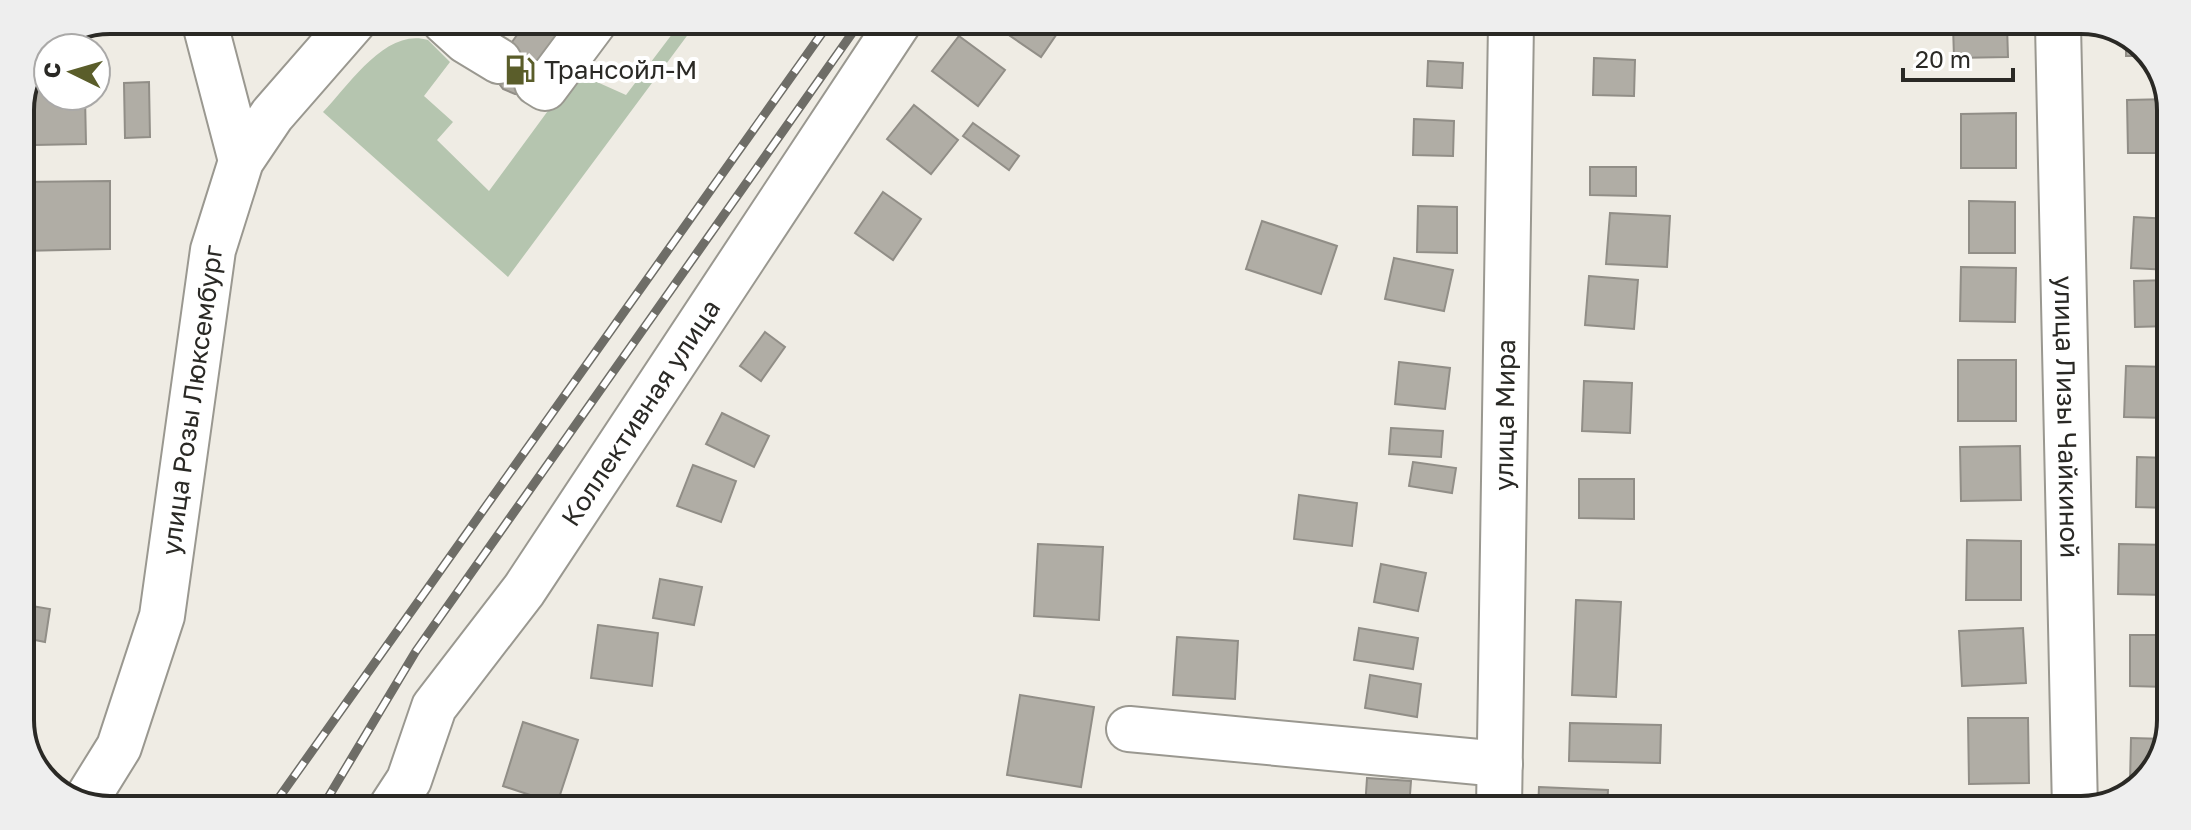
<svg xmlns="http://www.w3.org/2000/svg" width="2191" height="830" viewBox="0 0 2191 830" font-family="'Golos Text',sans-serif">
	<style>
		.green { fill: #b5c5af }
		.building { fill: #b0ada5; stroke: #918e87; stroke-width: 2 }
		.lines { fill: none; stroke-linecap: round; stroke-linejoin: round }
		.minor-casing { stroke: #9a9890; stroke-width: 48 }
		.major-casing { stroke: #9a9890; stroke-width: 48 }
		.minor { stroke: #fff; stroke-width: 44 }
		.major { stroke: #fff; stroke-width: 44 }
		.rail-casing { stroke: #6e6d67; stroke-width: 9 }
		.rail { stroke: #fff; stroke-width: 6; stroke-dasharray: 18; stroke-linecap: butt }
		.labels { text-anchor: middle; stroke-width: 8; stroke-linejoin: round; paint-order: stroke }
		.poi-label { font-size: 26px; fill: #2a2925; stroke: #fff; text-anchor: start }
		.street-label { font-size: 26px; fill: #2a2925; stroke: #fff }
		.rim { fill: none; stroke: #2a2925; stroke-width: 4 }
	</style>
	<rect width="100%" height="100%" fill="#efece4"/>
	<!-- green -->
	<path class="green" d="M682,21H698L508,277L323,112C349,85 386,27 428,40L450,62L424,96L453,122L437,140L489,191L561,93L572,83L588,78L626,95Z"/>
	<!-- building -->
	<g class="building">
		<path d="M527,21H572L529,95L515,94L503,89L495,78L497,63Z"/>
		<path d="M1000,22H1065L1041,57L997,27Z"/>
		<path d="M1953,25H2007L2008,57L1954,58Z"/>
		<path d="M959,36L1005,70L978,106L932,71Z"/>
		<path d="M2126,36L2153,56H2126Z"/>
		<path d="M1594,58L1635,60L1634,96L1593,95Z"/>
		<path d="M1428,61L1463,63L1462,88L1427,86Z"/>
		<path d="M33,75H48V96H85L86,144L34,145Z"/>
		<path d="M149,82L150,137L125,138L124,83Z"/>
		<path d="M2169,99L2170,153H2128L2127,100Z"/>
		<path d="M914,105L958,140L931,174L887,139Z"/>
		<path d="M2016,113V168H1961V114Z"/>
		<path d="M1414,119L1454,121L1453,156L1413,155Z"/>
		<path d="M973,123L1019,156L1009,170L963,136Z"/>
		<path d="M1590,167H1636V196L1590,195Z"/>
		<path d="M110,181V249L20,251V182Z"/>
		<path d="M883,192L921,219L893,260L855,233Z"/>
		<path d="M1969,201L2015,202V253H1969Z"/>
		<path d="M1418,206L1457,207V253L1417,252Z"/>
		<path d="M1610,213L1670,216L1667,267L1606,264Z"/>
		<path d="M2134,217L2170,219V270L2131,268Z"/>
		<path d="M1262,221L1337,246L1321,294L1246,269Z"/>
		<path d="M1394,258L1453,270L1444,311L1385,299Z"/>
		<path d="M1961,267L2016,268L2015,322L1960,321Z"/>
		<path d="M1589,276L1638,280L1634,329L1585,325Z"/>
		<path d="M2169,280V326L2135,327L2134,281Z"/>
		<path d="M765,332L785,347L761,381L740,366Z"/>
		<rect x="1958" y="360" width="58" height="61"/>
		<path d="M1399,362L1450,368L1445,409L1395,404Z"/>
		<path d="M2126,366L2169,367L2168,418L2124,417Z"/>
		<path d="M1584,381L1632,383L1630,433L1582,431Z"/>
		<path d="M722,413L769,436L754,467L706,444Z"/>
		<path d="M1391,428L1443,431L1441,457L1389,454Z"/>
		<path d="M2020,446L2021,500L1961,501L1960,447Z"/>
		<path d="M2137,457L2168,458V508L2136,507Z"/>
		<path d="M1413,462L1456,468L1452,493L1409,486Z"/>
		<path d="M693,465L736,481L721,522L677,506Z"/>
		<path d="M1579,479H1634V519L1579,518Z"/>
		<path d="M1299,495L1357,503L1352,546L1294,539Z"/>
		<path d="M1967,540L2021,541V600H1966Z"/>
		<path d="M1038,544L1103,547L1099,620L1034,616Z"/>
		<path d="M2119,544L2168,545L2167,595L2118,594Z"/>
		<path d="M1381,564L1426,573L1418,611L1374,602Z"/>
		<path d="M660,579L702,587L694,625L653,618Z"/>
		<path d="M1576,600L1621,602L1616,697L1572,695Z"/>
		<path d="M20,604L50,609L45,642L20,637Z"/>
		<path d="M598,625L658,633L652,686L591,678Z"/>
		<path d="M1359,628L1418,638L1413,669L1354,660Z"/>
		<path d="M2023,628L2026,683L1962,686L1959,631Z"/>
		<path d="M2130,635H2167V687L2130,686Z"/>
		<path d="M1177,637L1238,641L1235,699L1173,695Z"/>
		<path d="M1370,675L1421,684L1417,717L1365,708Z"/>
		<path d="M1020,695L1094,707L1081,787L1007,775Z"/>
		<path d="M1968,718H2028L2029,783L1969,784Z"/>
		<path d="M523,722L578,740L557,804L503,786Z"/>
		<path d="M1570,723L1661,725L1660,763L1569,761Z"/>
		<path d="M2131,738L2166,739V749L2141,782H2130Z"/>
		<path d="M1367,778L1411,781L1409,808H1365Z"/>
		<path d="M1539,787L1608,790L1607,809H1538Z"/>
	</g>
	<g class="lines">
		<!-- minor casing -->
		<g class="minor-casing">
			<g id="minor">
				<path d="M204,20L241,161"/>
				<path d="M444,21L466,41L499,61"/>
				<path id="s1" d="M2058,25L2075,810"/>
				<path d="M537,83L545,88L595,21"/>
				<path d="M1129,729L1500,764"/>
				<path id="s2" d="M392,806L409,780L434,707L524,590L899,22"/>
				<path id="s3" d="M1499,809L1511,23"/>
			</g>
		</g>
		<!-- major casing -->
		<g class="major-casing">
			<g id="major">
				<path id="s4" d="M83,805L119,747L162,616L213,250L241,161L272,115L354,21"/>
			</g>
		</g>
		<!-- minor -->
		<use href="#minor" class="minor"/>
		<!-- major -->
		<use href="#major" class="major"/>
		<!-- rail casing -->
		<g class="rail-casing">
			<g id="rail">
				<path d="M273,806L830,22"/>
				<path d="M323,806L416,651L860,22"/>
			</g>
		</g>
		<!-- rail -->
		<use href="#rail" class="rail"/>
	</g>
	<!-- icons -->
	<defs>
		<g id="fuel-bare" transform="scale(2.4)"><path d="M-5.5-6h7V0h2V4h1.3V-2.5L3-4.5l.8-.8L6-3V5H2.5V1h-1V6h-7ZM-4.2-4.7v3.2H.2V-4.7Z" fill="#5a5d2a" stroke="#fff" stroke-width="2.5" paint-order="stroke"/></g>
	</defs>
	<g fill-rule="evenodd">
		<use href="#fuel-bare" x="520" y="70"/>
	</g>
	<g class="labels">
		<!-- poi labels -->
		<g class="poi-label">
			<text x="544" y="79">Трансойл-М</text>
		</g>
		<!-- street labels -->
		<g class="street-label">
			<text dy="9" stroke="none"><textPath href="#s4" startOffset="424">улица Розы Люксембург</textPath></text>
			<text dy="9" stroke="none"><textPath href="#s2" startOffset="468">Коллективная улица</textPath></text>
			<text dy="9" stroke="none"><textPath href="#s3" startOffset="394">улица Мира</textPath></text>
			<text dy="9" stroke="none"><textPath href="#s1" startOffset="392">улица Лизы Чайкиной</textPath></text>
		</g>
	</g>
	<!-- crop -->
	<path d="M0 0H2191V830H0ZM110 34H2081A76 76 0 0 1 2157 110V720A76 76 0 0 1 2081 796H110A76 76 0 0 1 34 720V110A76 76 0 0 1 110 34Z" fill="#eee" fill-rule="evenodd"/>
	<path class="rim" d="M110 34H2081A76 76 0 0 1 2157 110V720A76 76 0 0 1 2081 796H110A76 76 0 0 1 34 720V110A76 76 0 0 1 110 34Z"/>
	<!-- north arrow -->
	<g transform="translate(72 72) rotate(275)"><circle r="38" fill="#ffffff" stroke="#aaa9a8" stroke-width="2"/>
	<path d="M0-6L14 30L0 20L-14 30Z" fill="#5a5d2a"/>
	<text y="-12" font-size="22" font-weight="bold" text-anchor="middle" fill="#2a2925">С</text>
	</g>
	<!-- scale -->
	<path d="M1903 68v12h110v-12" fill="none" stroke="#2a2925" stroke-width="4"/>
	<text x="1915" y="68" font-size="24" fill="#2a2925" stroke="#ffffff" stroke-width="6" paint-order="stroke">20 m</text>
</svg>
